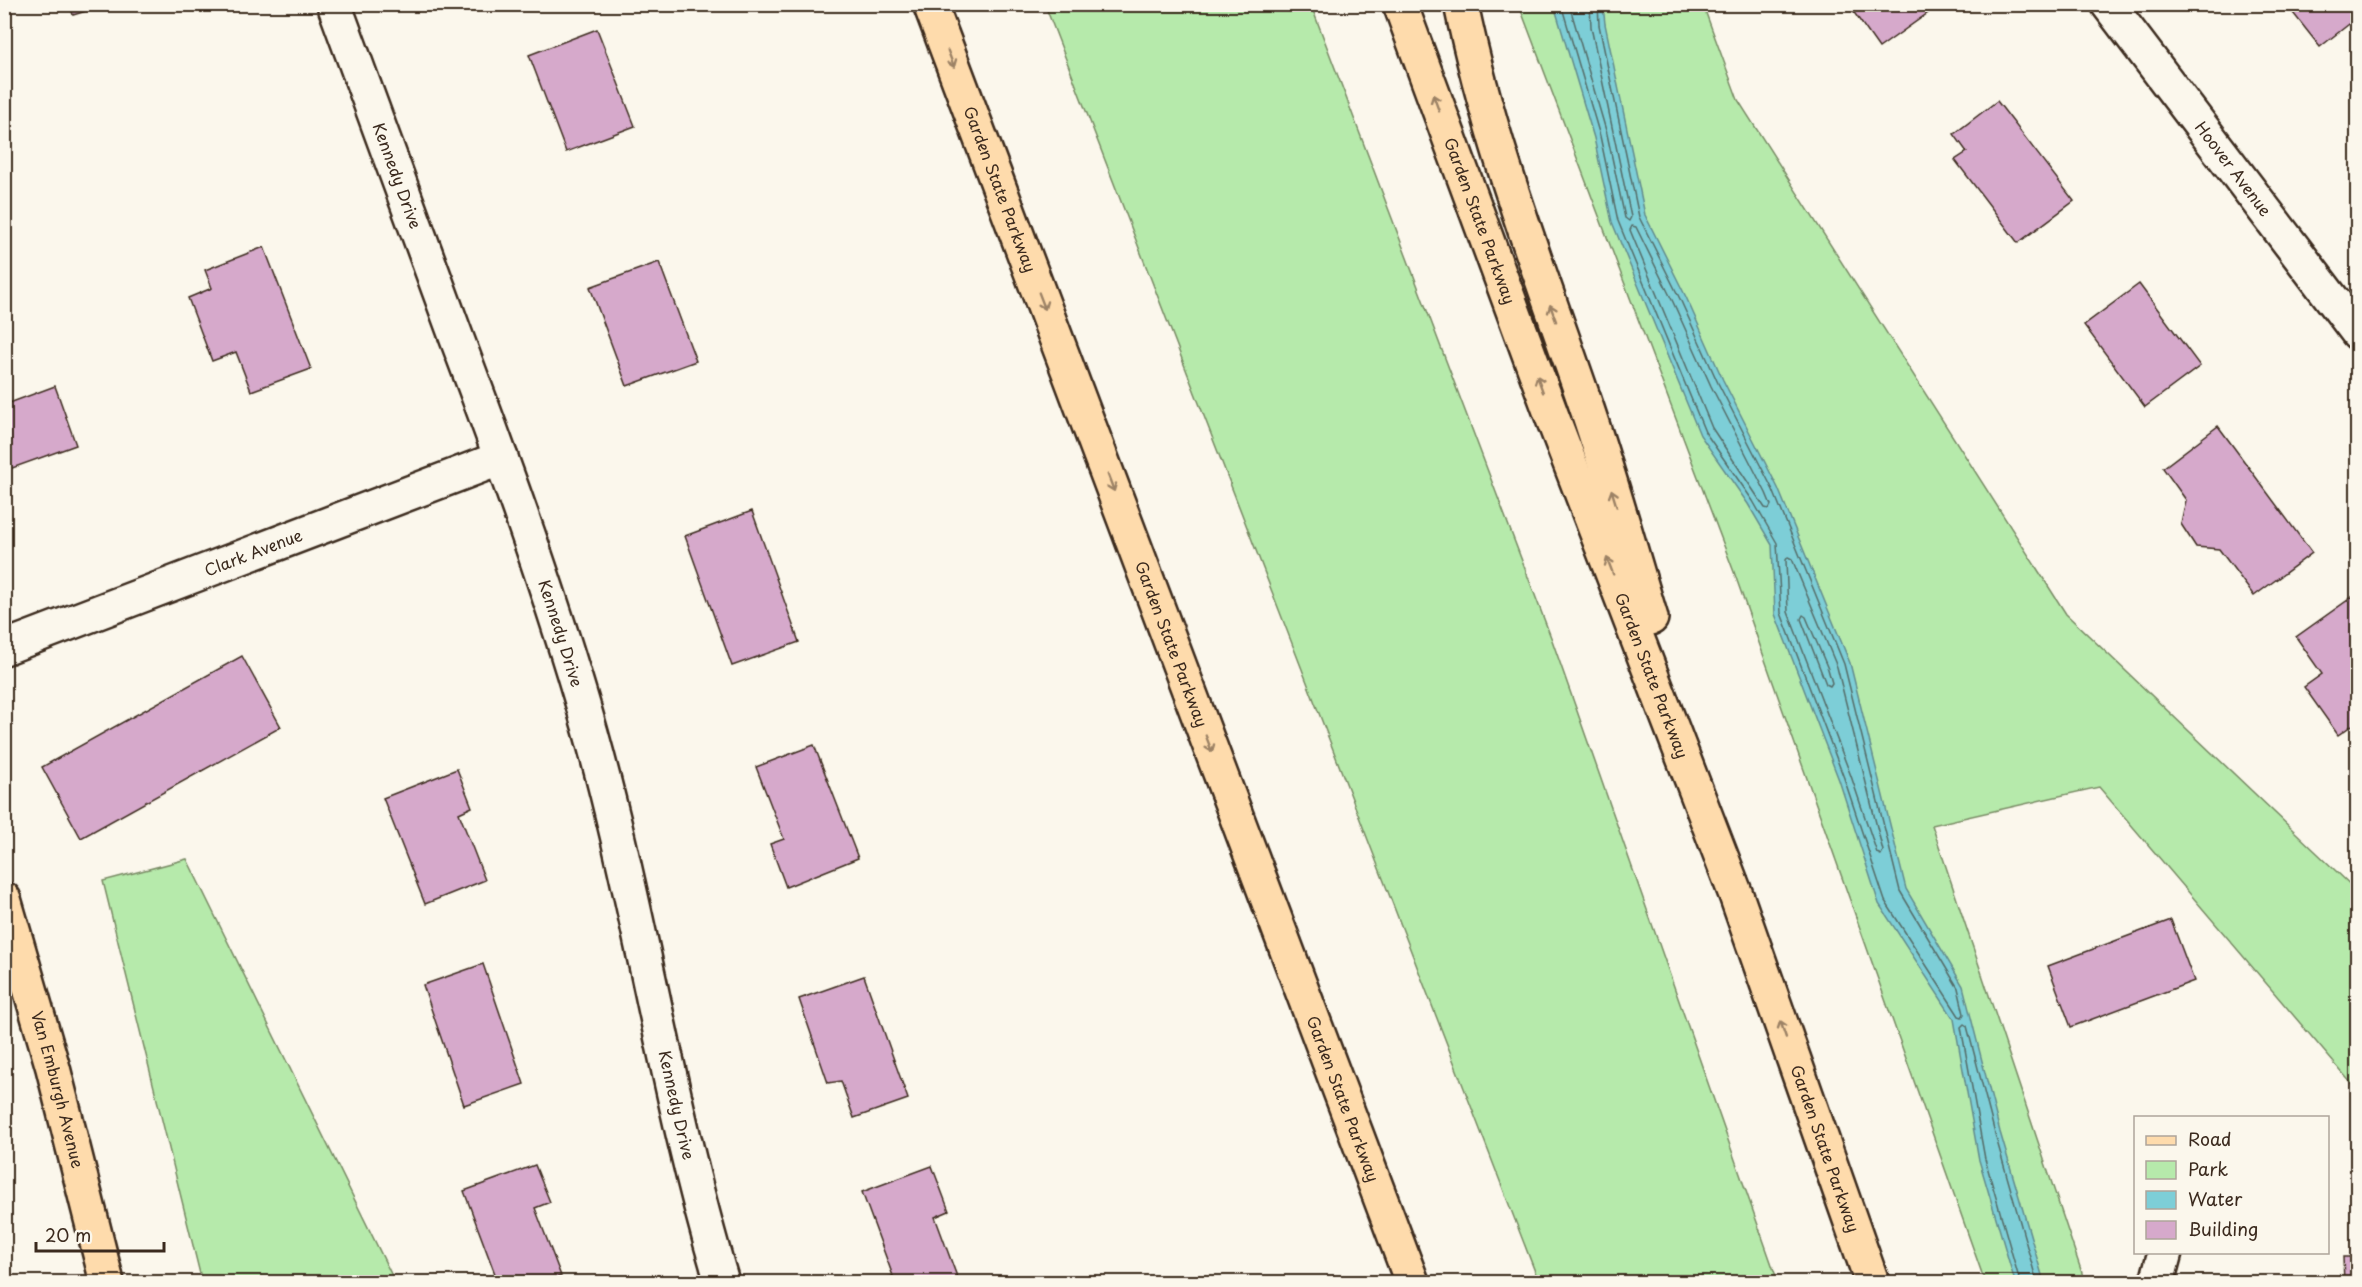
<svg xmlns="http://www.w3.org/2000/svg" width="2362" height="1287" viewBox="0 0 2362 1287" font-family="'Playpen Sans',sans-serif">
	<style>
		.green { fill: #b6eaab; stroke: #788a64; stroke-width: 1.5 }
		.water { fill: #7dced7; stroke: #638c8d; stroke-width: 1.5 }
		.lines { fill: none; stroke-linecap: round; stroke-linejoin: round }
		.shore { stroke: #556c68; stroke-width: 1.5 }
		.building { fill: #d6a9cb; stroke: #3b2a1e; stroke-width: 1.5 }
		.minor-casing { stroke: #3b2a1e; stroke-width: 38 }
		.major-casing { stroke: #3b2a1e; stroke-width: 38 }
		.highway-casing { stroke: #3b2a1e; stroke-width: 38 }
		.minor { stroke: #fbf7ec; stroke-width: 33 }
		.major { stroke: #fedbac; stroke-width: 33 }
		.highway { stroke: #fedbac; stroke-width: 33 }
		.oneway { stroke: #9c8265 }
		.labels { text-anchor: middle; stroke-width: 6; stroke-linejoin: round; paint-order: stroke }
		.street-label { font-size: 16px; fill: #3b2a1e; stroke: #fbf7ec }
	</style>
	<rect width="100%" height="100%" fill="#fbf7ec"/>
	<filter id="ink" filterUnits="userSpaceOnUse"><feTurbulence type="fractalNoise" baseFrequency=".0167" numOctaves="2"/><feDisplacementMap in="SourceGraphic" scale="12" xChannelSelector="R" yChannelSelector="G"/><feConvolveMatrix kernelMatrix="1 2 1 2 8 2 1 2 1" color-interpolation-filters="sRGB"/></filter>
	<g filter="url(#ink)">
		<!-- green -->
		<g class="green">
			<path d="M1045,5H1311L1552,640L1778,1282H1539Z"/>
			<path d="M1519,5H1703L1738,100L2066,614L2357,891V1090L2099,787L1932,825L2085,1282H1985L1734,572Z"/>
			<path d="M187,859L395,1282H202L103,881Z"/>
		</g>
		<!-- water -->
		<path class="water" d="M1554,5H1603L1605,24L1645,215L1686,297L1723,380L1778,488L1850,663L1906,889L1963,986L2000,1132L2044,1282H2015L1979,1160L1954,1019L1879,904L1839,780L1775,614L1772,545L1748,504L1700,435L1612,222L1594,138Z"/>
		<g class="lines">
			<!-- shore -->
			<g class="shore">
				<path d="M1561,4L1600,136L1618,221L1705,432L1753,501L1777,543L1781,613L1844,778L1885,901L1959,1016L1962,1017L1964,1014L1958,988L1900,891L1844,664L1773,490L1718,383L1680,299L1639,217L1599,25L1598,4"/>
				<path d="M1569,4L1607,134L1625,218L1629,221L1631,217L1591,27L1590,4"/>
				<path d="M1632,226L1636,227L1673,302L1711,386L1766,493L1771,505L1769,509L1765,508L1712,428L1630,230Z"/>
				<path d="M1788,557L1792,559L1837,667L1883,851L1881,855L1877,853L1851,776L1788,612L1786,560Z"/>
				<path d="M1803,615L1806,617L1828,669L1832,683L1830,686L1826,684L1801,619Z"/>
				<path d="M2020,1282L1985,1159L1961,1027L1964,1024L1967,1026L1995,1134L2037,1282"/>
			</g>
		</g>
		<!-- building -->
		<g class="building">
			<path d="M70,4H109L73,15Z"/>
			<path d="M1848,4H1922L1928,13L1879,48Z"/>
			<path d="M2286,4H2358V17L2320,47Z"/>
			<path d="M597,29L635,126L566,152L529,55Z"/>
			<path d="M1997,101L2074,201L2018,243L1955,160L1967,152L1954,134Z"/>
			<path d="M264,247L311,369L251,391L236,352L212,361L188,298L212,288L205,270Z"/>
			<path d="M659,262L696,361L627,386L590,287Z"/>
			<path d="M2139,284L2200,366L2145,407L2084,325Z"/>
			<path d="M55,386L76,445L4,471V405Z"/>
			<path d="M2218,426L2312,553L2254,596L2219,549L2196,547L2181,524L2186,500L2163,468Z"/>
			<path d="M752,511L799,642L732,666L685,536Z"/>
			<path d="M2355,595L2358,598V721L2338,735L2304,687L2322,674L2296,637Z"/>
			<path d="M242,656L281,727L81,838L42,767Z"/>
			<path d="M814,745L858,858L786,887L770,844L784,839L756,767Z"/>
			<path d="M457,769L472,807L459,813L485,880L425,904L383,798Z"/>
			<path d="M2171,920L2194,981L2071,1027L2048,966Z"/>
			<path d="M483,964L524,1084L464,1105L423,985Z"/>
			<path d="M864,976L908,1099L854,1118L841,1081L828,1083L799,999Z"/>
			<path d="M535,1165L550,1202L535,1208L561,1276L541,1282H498L464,1191Z"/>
			<path d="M932,1166L949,1211L935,1217L959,1282H873L893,1276L862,1192Z"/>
			<path d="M2343,1257H2358V1282H2344Z"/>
		</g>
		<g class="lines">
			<!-- minor casing -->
			<g class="minor-casing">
				<g id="minor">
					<path id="s1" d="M334,4C375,116 416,227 457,339C501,456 544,574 580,695C638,888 664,1089 722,1282"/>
					<path id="s2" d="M2108,4L2358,333"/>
					<path id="s3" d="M4,648L501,458"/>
					<path d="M2157,1282L2165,1252"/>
				</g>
			</g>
			<!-- major casing -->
			<g class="major-casing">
				<g id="major">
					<path id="s4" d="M4,899L53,1068L107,1282"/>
				</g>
			</g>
			<!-- highway casing -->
			<g class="highway-casing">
				<g id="highway">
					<path id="s5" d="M930,4L1412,1282"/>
					<path id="s6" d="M1400,4L1553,419L1736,895L1872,1282"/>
					<path d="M1461,4C1489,141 1539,269 1584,400C1609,472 1629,546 1651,618"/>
				</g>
			</g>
			<!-- minor -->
			<use href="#minor" class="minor"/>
			<!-- major -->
			<use href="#major" class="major"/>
			<!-- highway -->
			<use href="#highway" class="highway"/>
		</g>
		<!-- one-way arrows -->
		<defs><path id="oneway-shaft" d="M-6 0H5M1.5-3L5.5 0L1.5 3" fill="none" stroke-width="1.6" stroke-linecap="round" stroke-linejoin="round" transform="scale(1.5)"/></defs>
		<g class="oneway">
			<use href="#oneway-shaft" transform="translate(951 59) rotate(69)"/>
			<use href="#oneway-shaft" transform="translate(1436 103) rotate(-110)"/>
			<use href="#oneway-shaft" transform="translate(1042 301) rotate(69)"/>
			<use href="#oneway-shaft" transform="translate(1553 313) rotate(-110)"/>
			<use href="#oneway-shaft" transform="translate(1540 384) rotate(-110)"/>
			<use href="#oneway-shaft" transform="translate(1111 483) rotate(69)"/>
			<use href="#oneway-shaft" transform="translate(1614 498) rotate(-107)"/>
			<use href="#oneway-shaft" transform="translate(1610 566) rotate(-111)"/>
			<use href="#oneway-shaft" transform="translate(1209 744) rotate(69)"/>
			<use href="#oneway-shaft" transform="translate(1783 1029) rotate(-109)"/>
		</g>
	</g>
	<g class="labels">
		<!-- street labels -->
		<g class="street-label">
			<text dy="6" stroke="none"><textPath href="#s2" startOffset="207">Hoover Avenue</textPath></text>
			<text dy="6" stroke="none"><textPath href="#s1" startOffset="183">Kennedy Drive</textPath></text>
			<text dy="6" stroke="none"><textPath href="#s5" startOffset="198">Garden State Parkway</textPath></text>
			<text dy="6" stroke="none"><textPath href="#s6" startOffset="231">Garden State Parkway</textPath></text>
			<text dy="6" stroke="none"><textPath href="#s3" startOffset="267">Clark Avenue</textPath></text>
			<text dy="6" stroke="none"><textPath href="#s1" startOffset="669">Kennedy Drive</textPath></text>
			<text dy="6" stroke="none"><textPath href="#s5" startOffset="684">Garden State Parkway</textPath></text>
			<text dy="6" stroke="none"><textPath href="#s6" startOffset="717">Garden State Parkway</textPath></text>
			<text dy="6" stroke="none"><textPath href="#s4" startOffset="198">Van Emburgh Avenue</textPath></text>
			<text dy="6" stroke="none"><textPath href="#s5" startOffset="1170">Garden State Parkway</textPath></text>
			<text dy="6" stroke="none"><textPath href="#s1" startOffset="1155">Kennedy Drive</textPath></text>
			<text dy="6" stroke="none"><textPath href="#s6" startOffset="1221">Garden State Parkway</textPath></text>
		</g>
	</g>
	<!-- margin -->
	<rect width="2362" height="1287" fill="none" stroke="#fbf7ec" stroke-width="24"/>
	<rect x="12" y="12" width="2338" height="1263" fill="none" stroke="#3b2a1e" stroke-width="2" filter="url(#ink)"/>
	<!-- legend -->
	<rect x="2134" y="1116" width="195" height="138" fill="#fbf7ec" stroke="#aea59a" stroke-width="1.5"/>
	<rect x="2146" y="1136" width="30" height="9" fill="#fedbac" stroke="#aea59a" stroke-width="1.5"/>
	<text x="2188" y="1146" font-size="18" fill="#3b2a1e">Road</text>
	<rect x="2146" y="1161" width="30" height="18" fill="#b6eaab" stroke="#aea59a" stroke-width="1.5"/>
	<text x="2188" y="1176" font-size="18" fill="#3b2a1e">Park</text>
	<rect x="2146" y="1191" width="30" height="18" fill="#7dced7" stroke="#aea59a" stroke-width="1.5"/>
	<text x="2188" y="1206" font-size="18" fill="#3b2a1e">Water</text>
	<rect x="2146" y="1221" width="30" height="18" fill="#d6a9cb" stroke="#aea59a" stroke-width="1.5"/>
	<text x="2188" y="1236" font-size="18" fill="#3b2a1e">Building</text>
	<!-- scale -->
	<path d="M36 1242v9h128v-9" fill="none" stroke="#3b2a1e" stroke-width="3"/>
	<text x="45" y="1242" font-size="18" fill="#3b2a1e" stroke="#fbf7ec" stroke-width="4.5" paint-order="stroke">20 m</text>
</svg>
